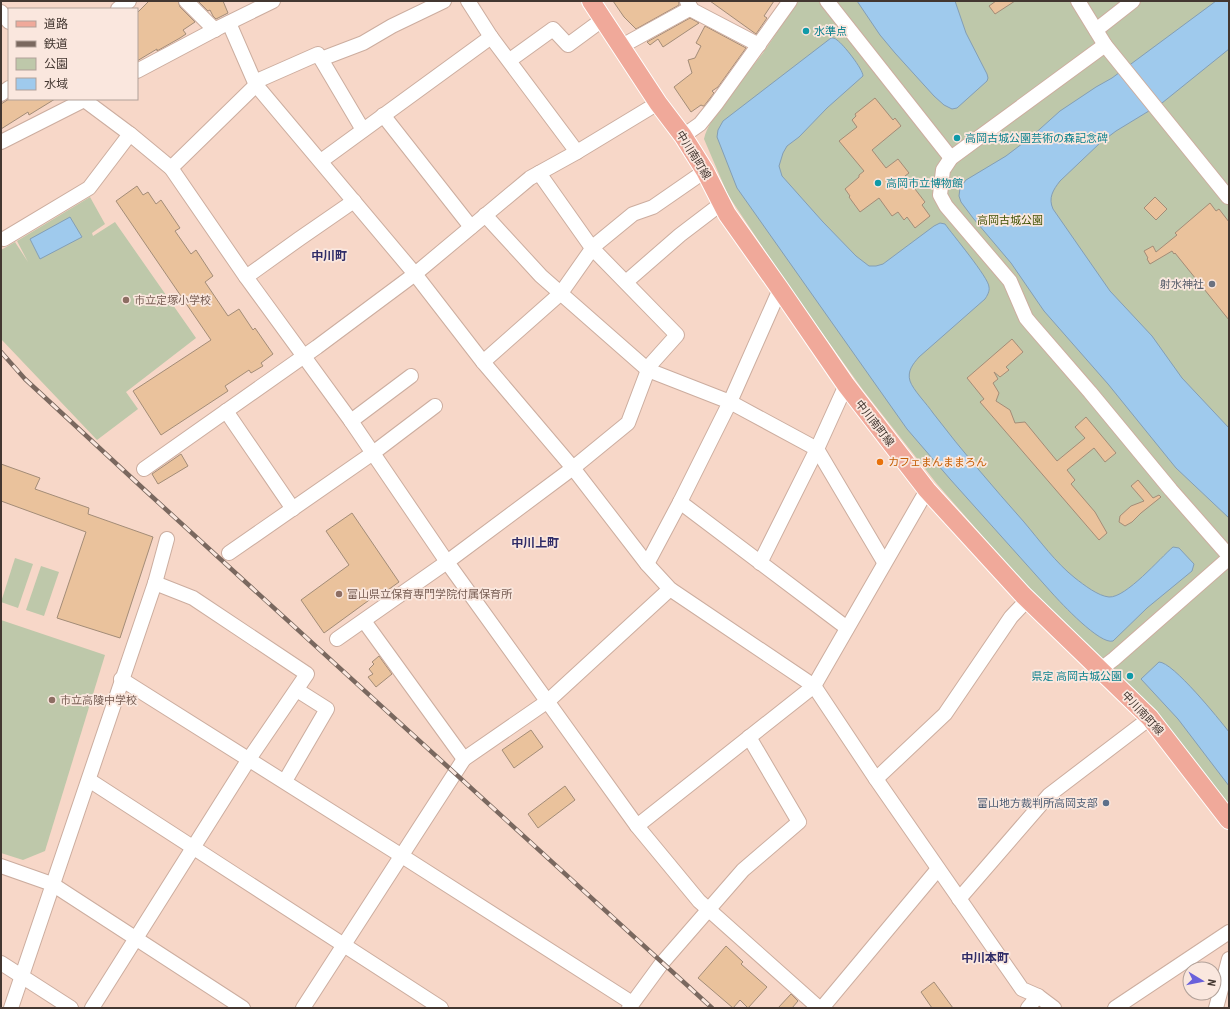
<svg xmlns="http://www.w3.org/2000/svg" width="1230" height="1009" viewBox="0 0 1230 1009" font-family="'Roboto Condensed','Noto Sans JP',sans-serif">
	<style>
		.green { fill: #bec8aa }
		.water { fill: #9fcaed; stroke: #839eb5 }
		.building { fill: #eac29c; stroke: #a38c77 }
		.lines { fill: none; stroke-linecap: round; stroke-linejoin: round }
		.minor-casing { stroke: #ccad9f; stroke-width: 16 }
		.major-casing { stroke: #fff; stroke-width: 20 }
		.minor { stroke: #fff; stroke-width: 14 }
		.major { stroke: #f0a99a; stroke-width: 18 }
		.rail-casing { stroke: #7a685f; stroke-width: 4.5 }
		.rail { stroke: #fae7de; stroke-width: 3; stroke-dasharray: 9; stroke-linecap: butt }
		.culture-dot { fill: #0f9aa8; stroke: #fae7de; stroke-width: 1.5 }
		.worship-dot { fill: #6b7280; stroke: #fae7de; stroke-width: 1.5 }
		.education-dot { fill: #8d6e63; stroke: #fae7de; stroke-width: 1.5 }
		.food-dot { fill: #e8710a; stroke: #fae7de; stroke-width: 1.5 }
		.service-dot { fill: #5c6f8a; stroke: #fae7de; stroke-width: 1.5 }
		.labels { text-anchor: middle; stroke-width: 3.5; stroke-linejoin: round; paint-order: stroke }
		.culture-label { font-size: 11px; fill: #0d838f; stroke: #fae7de; text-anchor: start }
		.street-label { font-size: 11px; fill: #433731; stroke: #fae7de }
		.park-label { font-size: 11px; fill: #435406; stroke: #fae7de }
		.worship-label { font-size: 11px; fill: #5b616d; stroke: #fae7de; text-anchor: end }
		.education-label { font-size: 11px; fill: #785e54; stroke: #fae7de; text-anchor: start }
		.food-label { font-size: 11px; fill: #c56008; stroke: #fae7de; text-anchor: start }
		.service-label { font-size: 11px; fill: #4e5e75; stroke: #fae7de; text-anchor: end }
		.neighbourhood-label { font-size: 12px; font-weight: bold; fill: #302d68; stroke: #fae7de }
	</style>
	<rect width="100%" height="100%" fill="#f7d7c8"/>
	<!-- green -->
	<g class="green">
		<path d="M798,1H1229V805L1161,720L1108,664L1036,597L937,484L863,390L792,291L728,195L704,139C708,117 748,73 763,53C775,36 786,18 798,1Z"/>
		<path d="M90,197L105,224L92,233L93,236L115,222L196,338L126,392L138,409L97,440L1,339V250L15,242L28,262L17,241Z"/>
		<path d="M15,558L33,564L18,608L1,602Z"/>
		<path d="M41,566L59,572L44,616L26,610Z"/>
		<path d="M1,620L105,655L45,851L23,860L1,853Z"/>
	</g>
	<!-- water -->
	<g class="water">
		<path d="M857,1H955L966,33L987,74L988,78L987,81L957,108L952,109L944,105L934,96L895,53L880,35Z"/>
		<path d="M1216,1H1229V49L1162,103L1116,131L1100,143L1060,181C1053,190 1048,198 1053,209L1110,291L1152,336L1182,378L1229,428V518L1176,468L1108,384L1044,311L1011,263L973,218L961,202L959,196L960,188L966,180L1006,156L1031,137L1060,111L1096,87L1112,78Z"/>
		<path d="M831,38C833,38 835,38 837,40C843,44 863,69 863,76L827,108L799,137L787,146L783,153L779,166L782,176L823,222L856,256L869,266H876L883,264L934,226L940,223L945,224C952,234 989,278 989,287C990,291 987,296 985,299L919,357C913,364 907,371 910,381C913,390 927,404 933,413C962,451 993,487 1024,522C1040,541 1056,563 1075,578C1084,585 1098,596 1109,597C1126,598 1160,558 1173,547L1179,548L1194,564L1192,571L1147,608L1113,641C1100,645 1061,603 1052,593L950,479L907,429L737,188L717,137L718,130L723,121Z"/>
		<path d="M70,217L82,237L40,259L30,239Z"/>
		<path d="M1159,662C1173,662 1219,719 1229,732V786L1178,719L1141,679Z"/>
	</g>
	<!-- building -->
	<g class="building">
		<path d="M149,1H178L180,7L195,22L183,30L186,34L180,38L157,51V49L137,61V13Z"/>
		<path d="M198,1H223L228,13L216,19L213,16L210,10L208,11Z"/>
		<path d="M613,1H679V5L636,29L624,17Z"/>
		<path d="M710,1H774L764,16L767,18L756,34Z"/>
		<path d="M996,1H1015L995,14L989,6Z"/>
		<path d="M690,18L699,23L663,47L658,39L650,45L647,42Z"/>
		<path d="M705,26L746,48L718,87L712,91L714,93L704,106H703L701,105L691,112L674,87L692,73L688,60L695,58L701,46L696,43Z"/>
		<path d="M875,98L893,120L895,118L901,126L872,150L886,168L898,159L909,173L905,176L925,202L922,205L930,216L915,228L907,217L904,220L898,212L892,216L879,198L860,212L849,197L850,196L845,189L859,177V175L864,171L839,141L857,127L852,120L856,116L855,114Z"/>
		<path d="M9,99H55L29,115L28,112L1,129V104Z"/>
		<path d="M137,186L143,195L148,192L156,204L161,200L180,228L175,231L191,254L196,250L213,276L205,282L228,316L239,309L253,330L255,328L273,354L261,363L263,366L251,373L249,370L225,386L228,391L161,435L133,391L211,340L116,201Z"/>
		<path d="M1155,197L1167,209L1156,220L1144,208Z"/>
		<path d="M1210,203L1216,211L1219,209L1229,222V320L1175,253L1174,254L1172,251L1150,264L1147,259L1148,258L1144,251L1153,246L1156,252L1177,235L1175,233Z"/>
		<path d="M1012,339L1023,352L1006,367L1009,370L1000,377L994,372L998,379L993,383L999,393L996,401L1010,410L1015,423L1025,422L1057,461L1085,438L1075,427L1086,417L1116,453L1105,462L1094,448L1067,470L1075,480L1071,484L1095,512L1107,533L1099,540L980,402L984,399L967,378Z"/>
		<path d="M181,454L188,466L158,484L152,474Z"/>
		<path d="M1,464L40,478L35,489L89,508L88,514L153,537L120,638L57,618L86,532L1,501Z"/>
		<path d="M1138,480L1153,498L1159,495L1161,497L1141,513L1132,522L1125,526L1119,522L1120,516L1131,506L1144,501L1131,486Z"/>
		<path d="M352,513L399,582L374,600L372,598L324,633L301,600L349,565L326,531Z"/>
		<path d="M379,656L392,674L376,687L368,677L373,674L369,669L374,664L372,662Z"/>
		<path d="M531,730L543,747L514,768L502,750Z"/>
		<path d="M565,786L575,800L538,828L528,814Z"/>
		<path d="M726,946L743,962L741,964L767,987L748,1008L740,1000L733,1008L698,978Z"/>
		<path d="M934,982L953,1008H932L921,992Z"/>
		<path d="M791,994L798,1001L792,1008H778Z"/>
	</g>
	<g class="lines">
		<!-- minor casing -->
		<g class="minor-casing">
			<g id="minor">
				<path d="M186,1L215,30"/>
				<path d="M468,1L491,37L577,152"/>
				<path d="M687,1L692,10L759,45"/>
				<path d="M827,1L951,158"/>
				<path d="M1078,1L1105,45L1228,197"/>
				<path d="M118,9L129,1"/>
				<path d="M1,12L9,22"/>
				<path d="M229,23L256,85L415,274L483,362L573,468L647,564L670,589L814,686L876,779L1022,989L1038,996L1054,1008"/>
				<path d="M1096,30L1133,1"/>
				<path d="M1105,45L951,158L943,170L940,195L946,206L1010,281L1026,318L1031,324L1090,392L1171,490L1229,556"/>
				<path d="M620,47L691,8"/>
				<path d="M510,60L553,29L568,45L602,20"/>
				<path d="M137,71L220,27L273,1"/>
				<path d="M1,94L9,88"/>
				<path d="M83,99L130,134L171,168L246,277L351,421L447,562L637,826L699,901L819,1008"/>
				<path d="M383,115L471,227"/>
				<path d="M363,130L321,59L363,43L392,26L444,1"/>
				<path d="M683,136L700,124L716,104L790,1"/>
				<path d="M1,142L86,99"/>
				<path d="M321,161L491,37"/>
				<path d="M171,168L256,85L259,80L318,54L321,59"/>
				<path d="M485,215L541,276L648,370L730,402L817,449L884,562"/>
				<path d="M4,239L89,188L130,134"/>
				<path d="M246,277L299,239L354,201"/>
				<path d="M626,282L680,235L722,203"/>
				<path d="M483,362L561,293L594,246L633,214L653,207L705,171"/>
				<path d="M226,411L293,509"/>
				<path d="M351,421L411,376"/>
				<path d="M144,469L317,347L415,274L530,178L577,152L658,103"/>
				<path d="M680,502L847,628"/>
				<path d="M229,553L373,453L435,406"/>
				<path d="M760,563L817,449L846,385"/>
				<path d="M647,564L680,502L730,402L780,289"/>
				<path d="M364,621L464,759"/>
				<path d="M337,639L447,562L573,468L628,423L648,370L651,364L677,335L592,248L539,173"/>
				<path d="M1101,669L1114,659L1229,558"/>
				<path d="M121,679L402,856L632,1003"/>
				<path d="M876,779L945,714L1011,617L1028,599"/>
				<path d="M89,780L441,1008"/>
				<path d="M285,781L327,709L297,690"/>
				<path d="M637,826L814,686L927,490"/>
				<path d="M1,866L52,884L243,1008"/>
				<path d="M959,899L1049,795L1150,718"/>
				<path d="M1,963L71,1008"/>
				<path d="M11,1008L155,583L167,539"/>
				<path d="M92,1008L249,759L307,674L193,598L155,583"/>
				<path d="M303,1008L464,759L548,701L670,589"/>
				<path d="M629,1008L662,963L743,870L799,822L749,737"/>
				<path d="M822,1008L938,869"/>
				<path d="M1028,1008L1038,996"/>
				<path d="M1115,1008L1229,932"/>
				<path d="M1216,1008L1229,959"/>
			</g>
		</g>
		<!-- major casing -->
		<g class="major-casing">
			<path id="major" d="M591,1L658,103L683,136L705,171L727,214L780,289L846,385L927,490L1023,595L1150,718L1229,820"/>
		</g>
		<!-- minor -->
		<use href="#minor" class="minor"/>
		<!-- major -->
		<use href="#major" class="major"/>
		<!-- rail casing -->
		<g class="rail-casing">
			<path id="rail" d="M1,352L25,379L148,493L712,1008"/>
		</g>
		<!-- rail -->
		<use href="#rail" class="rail"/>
	</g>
	<!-- markers -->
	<g class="culture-dot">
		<circle cx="806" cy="31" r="4"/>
		<circle cx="957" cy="138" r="4"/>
		<circle cx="878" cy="183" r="4"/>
		<circle cx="1130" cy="676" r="4"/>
	</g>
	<circle class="worship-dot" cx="1212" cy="284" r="4"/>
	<g class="education-dot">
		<circle cx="126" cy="300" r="4"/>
		<circle cx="339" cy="594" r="4"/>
		<circle cx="52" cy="700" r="4"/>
	</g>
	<circle class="food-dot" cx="880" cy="462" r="4"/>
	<circle class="service-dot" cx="1106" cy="803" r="4"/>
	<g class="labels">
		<!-- culture labels -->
		<g class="culture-label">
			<text x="814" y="35">水準点</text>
			<text x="965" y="142">高岡古城公園芸術の森記念碑</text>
			<text x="886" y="187">高岡市立博物館</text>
			<text x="1122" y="680" text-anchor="end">県定 高岡古城公園</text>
		</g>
		<!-- street labels -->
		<g class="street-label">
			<text transform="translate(694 155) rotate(58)" y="4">中川南町線</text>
			<text transform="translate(875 423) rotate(52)" y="4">中川南町線</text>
			<text transform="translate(1143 713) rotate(47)" y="4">中川南町線</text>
		</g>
		<!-- park labels -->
		<g class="park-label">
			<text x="1010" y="224">高岡古城公園</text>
		</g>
		<!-- worship labels -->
		<g class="worship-label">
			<text x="1204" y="288">射水神社</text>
		</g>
		<!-- education labels -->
		<g class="education-label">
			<text x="134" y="304">市立定塚小学校</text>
			<text x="347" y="598">富山県立保育専門学院付属保育所</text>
			<text x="60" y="704">市立高陵中学校</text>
		</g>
		<!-- food labels -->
		<g class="food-label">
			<text x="888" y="466">カフェまんままろん</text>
		</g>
		<!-- service labels -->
		<g class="service-label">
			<text x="1098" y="807">富山地方裁判所高岡支部</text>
		</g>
		<!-- neighbourhood labels -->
		<g class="neighbourhood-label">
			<text x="329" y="260">中川町</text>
			<text x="535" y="547">中川上町</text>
			<text x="985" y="962">中川本町</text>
		</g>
	</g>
	<!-- border -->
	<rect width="1230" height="1009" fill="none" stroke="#433731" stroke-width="4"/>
	<!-- legend -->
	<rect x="8" y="8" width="130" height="92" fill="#fae7de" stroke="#b1a199"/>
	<rect x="16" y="21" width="20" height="6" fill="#f0a99a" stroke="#b1a199"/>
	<text x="44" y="28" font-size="12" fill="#433731">道路</text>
	<rect x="16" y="41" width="20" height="6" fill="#7a685f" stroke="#b1a199"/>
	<text x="44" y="48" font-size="12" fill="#433731">鉄道</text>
	<rect x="16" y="58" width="20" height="12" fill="#bec8aa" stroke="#b1a199"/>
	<text x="44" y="68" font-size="12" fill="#433731">公園</text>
	<rect x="16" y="78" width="20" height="12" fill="#9fcaed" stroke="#b1a199"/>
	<text x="44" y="88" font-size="12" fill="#433731">水域</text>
	<!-- north arrow -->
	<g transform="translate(1202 981) rotate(100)"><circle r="19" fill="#fae7de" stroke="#b1a199"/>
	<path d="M0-3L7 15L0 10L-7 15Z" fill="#6a61db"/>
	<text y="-6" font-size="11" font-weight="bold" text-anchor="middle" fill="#433731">N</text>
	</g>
</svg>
